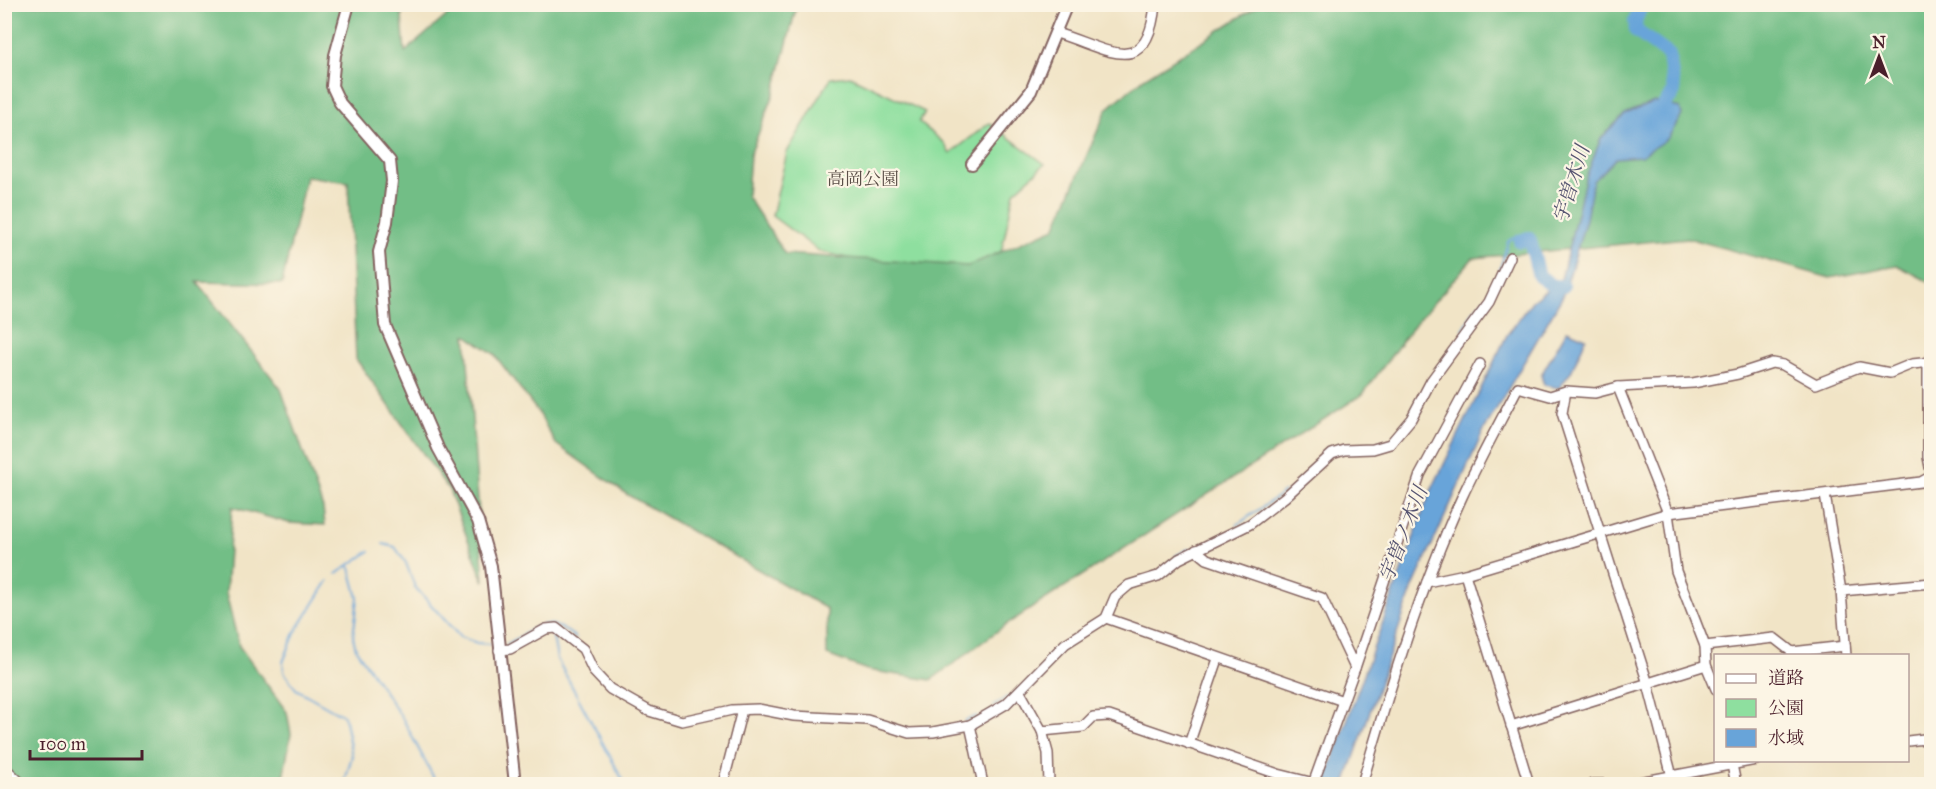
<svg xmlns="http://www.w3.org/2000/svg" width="1936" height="789" viewBox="0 0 1936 789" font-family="'IM FELL Great Primer','Noto Serif JP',serif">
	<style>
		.green { fill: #8edf9f; stroke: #6c7f65; stroke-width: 1.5 }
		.forest { fill: #72be86; stroke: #5e6e58; stroke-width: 1.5 }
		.water { fill: #68a4d9; stroke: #596282; stroke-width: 1.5 }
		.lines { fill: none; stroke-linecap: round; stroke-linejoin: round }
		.stream { stroke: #68a4d9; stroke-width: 2 }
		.river { stroke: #68a4d9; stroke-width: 14 }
		.minor-casing { stroke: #846461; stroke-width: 12 }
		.tertiary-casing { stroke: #846461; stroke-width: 14 }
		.minor { stroke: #fff; stroke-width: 9 }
		.tertiary { stroke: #fff; stroke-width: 10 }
		.labels { text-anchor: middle; stroke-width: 4.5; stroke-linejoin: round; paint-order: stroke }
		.park-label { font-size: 18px; fill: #5b4f48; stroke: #fcf5e5 }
		.water-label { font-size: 20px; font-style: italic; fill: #565471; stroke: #fcf5e5 }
	</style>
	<rect width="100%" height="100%" fill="#fcf5e5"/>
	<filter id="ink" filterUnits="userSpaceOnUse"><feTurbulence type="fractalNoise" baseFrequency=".0167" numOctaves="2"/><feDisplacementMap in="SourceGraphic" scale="12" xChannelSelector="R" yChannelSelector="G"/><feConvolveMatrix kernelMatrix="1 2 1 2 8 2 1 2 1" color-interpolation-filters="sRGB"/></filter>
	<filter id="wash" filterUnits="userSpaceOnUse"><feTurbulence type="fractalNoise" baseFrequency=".008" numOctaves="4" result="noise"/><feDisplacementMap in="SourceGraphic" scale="24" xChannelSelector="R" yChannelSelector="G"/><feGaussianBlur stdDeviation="1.35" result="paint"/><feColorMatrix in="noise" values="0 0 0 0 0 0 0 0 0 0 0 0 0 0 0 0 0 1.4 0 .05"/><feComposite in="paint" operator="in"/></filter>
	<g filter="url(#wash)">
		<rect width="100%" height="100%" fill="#f1e4c6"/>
		<!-- green -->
		<path class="green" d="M850,76L925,112L919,122L944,143L950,154L989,123L1045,164L1014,192L996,276L1008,304L1057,288L1106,260L1141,277L1151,339L1096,381L1064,390L1037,385L1021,411H967L962,363L924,351L919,296L879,266L819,251L772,216L787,152L831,78Z"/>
		<!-- forest -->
		<path class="forest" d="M5,5H401L405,52L459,5H797L774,94L750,155L747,196L785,254L968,266L1055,228L1107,109L1144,78L1259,5H1931V283L1897,265L1830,278L1688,238L1473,258L1414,325L1363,394L1007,624L931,680L867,670L827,655V609L628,495L556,444L538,412L494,354L466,335L484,582L449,490L356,359L348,182L306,176L282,284L197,282L281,389L323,508L325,525L289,523L232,507L226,593L239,646L287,712L291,734L282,784H5Z"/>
		<!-- water -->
		<g class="water">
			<path d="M1654,102L1680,108L1682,115L1668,138L1641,156L1616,158L1593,181L1586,219L1564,294L1484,430L1413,587L1345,784H1324L1429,495L1507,335L1532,301L1561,279L1585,180L1601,138L1625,114Z"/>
			<path d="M1567,330L1586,338L1571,372L1559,388L1544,385L1541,375Z"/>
		</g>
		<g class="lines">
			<!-- stream -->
			<g class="stream">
				<path d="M1500,269L1508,241L1513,238L1520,241"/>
				<path d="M1463,330L1474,311L1486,298"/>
				<path d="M1237,525L1284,492"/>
				<path d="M383,544L395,547L406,563L415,587L460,637L477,643L491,644"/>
				<path d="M1176,556L1189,549"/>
				<path d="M349,564L358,598L353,637L356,649L404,721L437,784"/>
				<path d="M336,574L370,551"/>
				<path d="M328,581L295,633L283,662L284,672L296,689L344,716L352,756L344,784"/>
				<path d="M552,631L557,659L625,784"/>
				<path d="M507,644C539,628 543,612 576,638"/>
				<path d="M596,666L604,676"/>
				<path d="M994,706L1007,697"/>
				<path d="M965,721L977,716"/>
			</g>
			<!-- river -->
			<g class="river">
				<path d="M1642,4L1635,21L1636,31L1669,55L1674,92L1661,109L1650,113"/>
				<path d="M1520,241L1528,238L1530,240L1539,276L1553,286H1563"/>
			</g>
		</g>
	</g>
	<g filter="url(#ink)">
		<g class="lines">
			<!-- minor casing -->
			<g class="minor-casing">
				<g id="minor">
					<path d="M1056,33C1107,48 1148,82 1155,4"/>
					<path d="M1928,361V457L1932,477"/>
					<path d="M1618,387L1668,513L1676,571L1705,646L1706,665L1716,689"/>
					<path d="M1566,391L1562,413L1648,684L1674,784"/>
					<path d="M1825,495L1841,591L1846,656"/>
					<path d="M1196,550L1207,559L1322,598L1355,668L1313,784"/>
					<path d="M1465,574L1529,784"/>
					<path d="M1427,582L1465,574L1668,513L1921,482L1930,477"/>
					<path d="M1841,591L1932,583"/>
					<path d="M1106,618L1343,701"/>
					<path d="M1705,646L1774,638L1792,652L1845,646"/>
					<path d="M499,650L510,649L546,629L556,628L583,649L594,672L610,689L649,711L682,721L732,710L758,709L794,716L867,720L909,733L933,732L970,725L1006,704L1065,644L1106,618L1115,597L1129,585L1158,576L1179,559L1250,524L1285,497L1332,454L1344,450L1373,449L1390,444L1411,419L1431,381L1489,302L1510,257"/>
					<path d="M1355,668L1420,475L1480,364"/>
					<path d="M1020,692L1042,731L1083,727L1093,717L1109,716L1278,774L1314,783"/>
					<path d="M970,725L983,784"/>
					<path d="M1511,726L1706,665"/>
					<path d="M1042,731L1048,753L1049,784"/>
					<path d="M1908,741L1932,738"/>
					<path d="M1189,744L1218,659"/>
					<path d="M1731,760L1736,784"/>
					<path d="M4,767L22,784"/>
					<path d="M723,784L742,710"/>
					<path d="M1362,784C1390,687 1420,589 1462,497C1479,460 1499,424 1518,387L1550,396L1566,391L1595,393L1618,387L1693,383L1738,374L1772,363L1783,365L1816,384L1859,367L1890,373L1912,364L1932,362"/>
					<path d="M1592,784H1629L1756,760"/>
				</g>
			</g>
			<!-- tertiary casing -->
			<g class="tertiary-casing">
				<g id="tertiary">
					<path d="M349,4L335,55L332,86L340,103L390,161L392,181L387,222L379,252L385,325L438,448L478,521L491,566L515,784"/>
					<path d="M972,164L1031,91L1067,4"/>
				</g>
			</g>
			<!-- minor -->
			<use href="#minor" class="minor"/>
			<!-- tertiary -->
			<use href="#tertiary" class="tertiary"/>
		</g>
	</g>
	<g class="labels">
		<!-- park labels -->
		<g class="park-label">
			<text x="863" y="185">高岡公園</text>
		</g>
		<!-- water labels -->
		<g class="water-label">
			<text transform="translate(1571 184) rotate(-73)" y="7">宇曽木川</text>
			<text transform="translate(1403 534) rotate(-69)" y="7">宇曽ノ木川</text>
		</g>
	</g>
	<!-- margin -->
	<rect width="1936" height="789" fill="none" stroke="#fcf5e5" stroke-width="24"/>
	<!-- legend -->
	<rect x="1714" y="654" width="195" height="108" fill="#fcf5e5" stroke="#b59f9b" stroke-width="1.5"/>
	<rect x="1726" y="674" width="30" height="9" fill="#ffffff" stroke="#b59f9b" stroke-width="1.5"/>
	<text x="1768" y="684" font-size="18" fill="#4a1f2b">道路</text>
	<rect x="1726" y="699" width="30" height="18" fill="#8edf9f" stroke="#b59f9b" stroke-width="1.5"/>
	<text x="1768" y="714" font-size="18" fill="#4a1f2b">公園</text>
	<rect x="1726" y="729" width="30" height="18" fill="#68a4d9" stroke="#b59f9b" stroke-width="1.5"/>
	<text x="1768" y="744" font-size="18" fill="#4a1f2b">水域</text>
	<!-- north arrow -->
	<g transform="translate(1879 57)" stroke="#fcf5e5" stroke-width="4.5" paint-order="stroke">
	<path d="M0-4.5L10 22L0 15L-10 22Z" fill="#4a1f2b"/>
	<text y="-9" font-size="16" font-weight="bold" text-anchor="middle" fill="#4a1f2b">N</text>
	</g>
	<!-- scale -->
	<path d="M30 750v9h112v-9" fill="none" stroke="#4a1f2b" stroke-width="3"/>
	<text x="39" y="750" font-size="18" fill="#4a1f2b" stroke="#fcf5e5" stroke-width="4.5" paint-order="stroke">100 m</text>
</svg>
